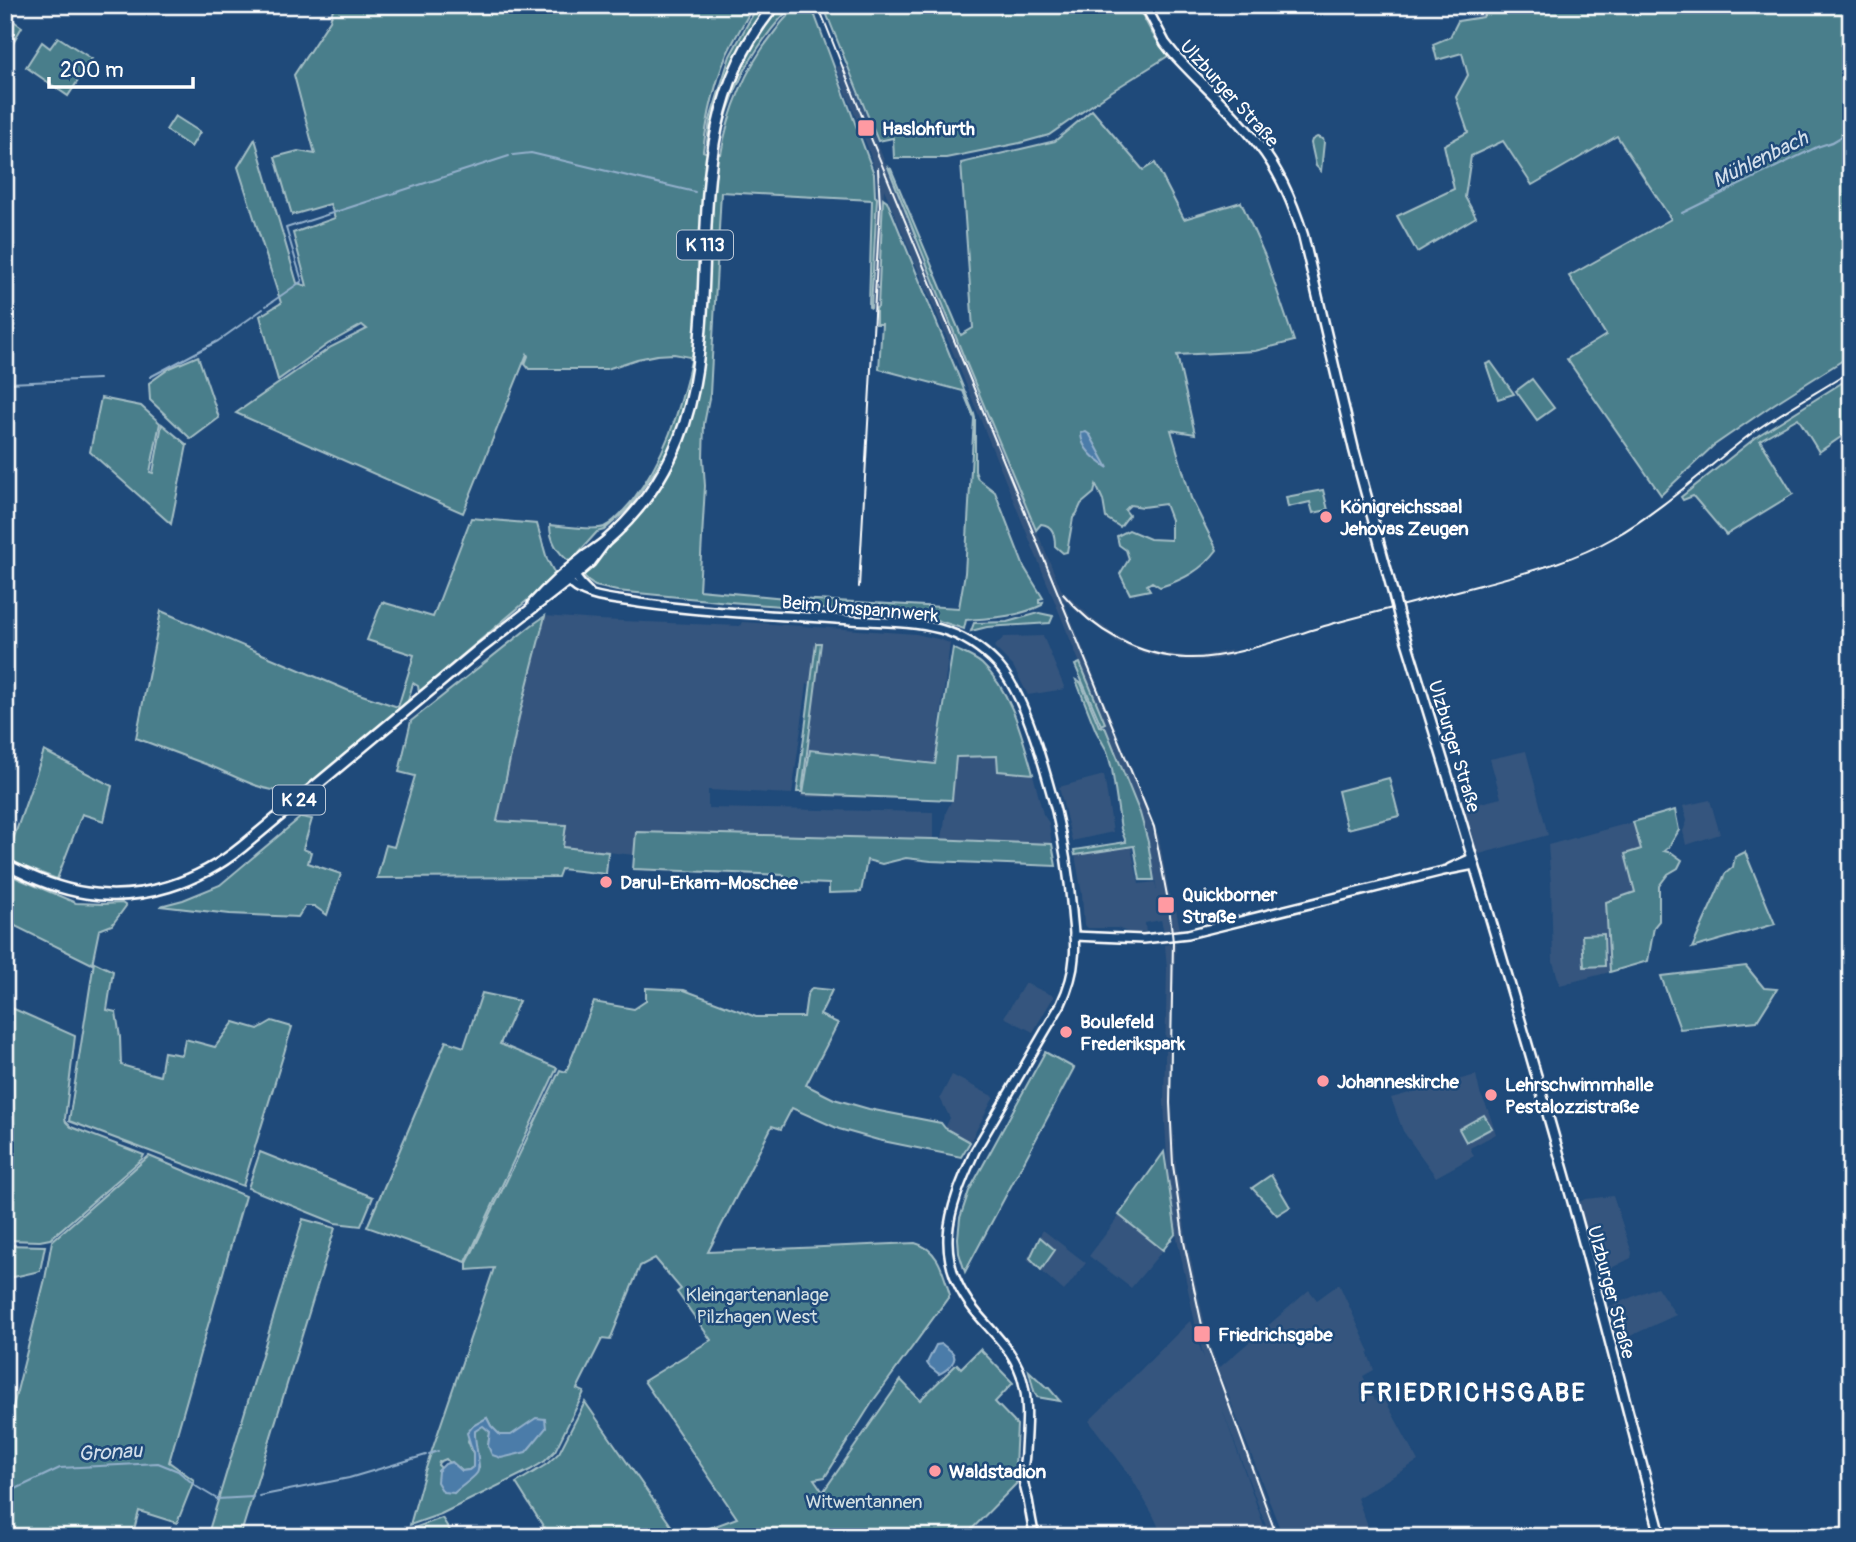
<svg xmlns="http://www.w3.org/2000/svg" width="1856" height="1542" viewBox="0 0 1856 1542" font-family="Pangolin,sans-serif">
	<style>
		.built { fill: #34557e }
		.green { fill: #497e8b; stroke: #a4bec5; stroke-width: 2; fill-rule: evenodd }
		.water { fill: #4b7ca9; stroke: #93b0cb; stroke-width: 2 }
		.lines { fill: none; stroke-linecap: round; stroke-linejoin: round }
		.stream { stroke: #93b0cb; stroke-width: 2 }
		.tertiary-casing { stroke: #fff; stroke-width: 12 }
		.secondary-casing { stroke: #fff; stroke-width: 13 }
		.primary-casing { stroke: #fff; stroke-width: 14 }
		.tertiary { stroke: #1f4a7a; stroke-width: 7 }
		.secondary { stroke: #1f4a7a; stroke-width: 8 }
		.primary { stroke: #1f4a7a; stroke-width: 9 }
		.rail { stroke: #fff; stroke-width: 2 }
		.secondary-bridge-casing { stroke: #fff; stroke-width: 13; stroke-linecap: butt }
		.secondary-bridge { stroke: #1f4a7a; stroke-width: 8 }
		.poi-dot { fill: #ff9aa2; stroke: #1f4a7a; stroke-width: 2.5 }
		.labels { text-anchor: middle; stroke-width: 5; stroke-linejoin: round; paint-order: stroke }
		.shield { fill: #1f4a7a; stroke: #bcc9d7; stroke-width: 2 }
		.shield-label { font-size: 18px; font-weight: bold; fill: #fff }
		.street-label { font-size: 19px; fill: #fff; stroke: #1f4a7a }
		.poi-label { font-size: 19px; font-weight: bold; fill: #fff; stroke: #1f4a7a; text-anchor: start }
		.park-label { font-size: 19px; fill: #d2dfe2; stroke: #1f4a7a }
		.water-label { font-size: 21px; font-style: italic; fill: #d2deea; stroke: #1f4a7a }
		.district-label { font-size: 26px; font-weight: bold; letter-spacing: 2px; fill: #fff; stroke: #1f4a7a }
	</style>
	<rect width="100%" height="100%" fill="#1f4a7a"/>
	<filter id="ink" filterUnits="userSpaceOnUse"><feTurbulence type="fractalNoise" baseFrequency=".0143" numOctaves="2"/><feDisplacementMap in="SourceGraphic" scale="14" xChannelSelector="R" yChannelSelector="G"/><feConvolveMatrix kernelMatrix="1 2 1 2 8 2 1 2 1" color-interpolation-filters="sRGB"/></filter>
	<g filter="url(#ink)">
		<!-- built -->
		<g class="built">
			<path d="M845,64L965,360L1061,589L1095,621L1131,644L1152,651L1179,655L1198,656L1233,650L1234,655L1214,660L1188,661L1159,657L1141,653L1117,642L1078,613L1063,599L1154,823L1159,837L1172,910H1176L1180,929L1164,932L1161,920L1145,923L1146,933L1135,935L1117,928H1088L1084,925L1082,894L1075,855L1131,847L1139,884L1155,882L1157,891L1149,842L1141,813L957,362L884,189L878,308H871L877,198L876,174L868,148L836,67Z"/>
			<path d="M545,616L599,620L740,626L742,622L916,634L938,639L950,643L930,798L801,797L815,684H807L792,794L708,790V808L933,812V839L637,832L634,855L563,847L566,825L497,821L519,717Z"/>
			<path d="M1043,636L1065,689L1028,695L1013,666L994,647L1004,637Z"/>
			<path d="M1526,751L1548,835L1476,855L1461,808L1501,798L1490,759Z"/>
			<path d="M998,756V771L1033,774L1043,814L1049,823L1052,844L942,839L946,812L952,800L956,757Z"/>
			<path d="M1104,775L1113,832L1072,841L1059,787Z"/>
			<path d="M1710,800L1720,834L1686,845L1683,831L1687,821L1683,806Z"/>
			<path d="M1633,822L1641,850L1625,854L1636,893L1606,902L1610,972L1560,985L1553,962L1551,883L1548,845Z"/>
			<path d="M1176,943L1172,1027V1104L1176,1165L1187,1242L1209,1343L1219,1368L1309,1290L1317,1300L1339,1284L1370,1352L1368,1354L1374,1370L1363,1376L1375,1400L1383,1396L1418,1461L1357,1498L1372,1537H1283L1219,1371L1280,1537H1270L1220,1403L1268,1537H1163L1153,1515L1130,1475L1089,1421L1190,1321L1204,1358L1196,1327L1176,1233L1168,1178L1164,1102L1167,969L1165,945Z"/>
			<path d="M1025,983L1054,996L1033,1032L1004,1017Z"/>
			<path d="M952,1075L994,1097L970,1142L945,1128L950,1118L940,1098Z"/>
			<path d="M1476,1075L1480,1093L1488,1110L1496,1134L1470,1148L1474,1156L1436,1177L1403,1131L1391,1098Z"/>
			<path d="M1613,1196L1632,1253L1631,1258L1598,1275L1578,1203L1585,1199Z"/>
			<path d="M1120,1215L1163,1250L1131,1288L1089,1256Z"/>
			<path d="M1043,1230L1086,1263L1064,1291L1027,1259Z"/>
			<path d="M1657,1287L1676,1315L1615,1343L1605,1308Z"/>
		</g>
		<!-- green -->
		<g class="green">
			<path d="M334,5H754C745,21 735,37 727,54C714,85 707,118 703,151L708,153V155L699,318L690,394L678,429L665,460L661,462L662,458L654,472L629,508L604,530L597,532L570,562C558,553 550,540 550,525C562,526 594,531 604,527C615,522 624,510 632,501C664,459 680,412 691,361L690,357L674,354L657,355L637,359L607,369H529L525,364L528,356L527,354L463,513L236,413L331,347L367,329L362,325L328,344L278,380L260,316L281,303L238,167L255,139L297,283L307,286L293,233L335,218L330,204L292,215L275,157L298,151L315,154L294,75L330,20Z"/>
			<path d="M758,5H769C735,52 719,91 709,148L706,149L710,120L730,56Z"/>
			<path d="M778,5H793C752,47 728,93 718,151H716L722,115L747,51Z"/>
			<path d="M804,5H811L874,174L875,196L877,198L871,308L869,307L872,200L721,192L710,394L704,424L703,457L705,486L699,590L796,599L853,602L848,611L729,602L617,591L595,586L588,581L584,577L585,567L620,532H625V527L643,505L690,415L711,190L716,154H721C729,108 746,67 776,30C783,20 792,9 804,5Z"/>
			<path d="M823,5H1137L1152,33L1168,56L1109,93L1049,135L1020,143L946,158H894L893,138L878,141Z"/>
			<path d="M1486,5H1851V355L1774,404L1713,446L1661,495L1567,359L1606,335L1569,276L1671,219L1617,136L1532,185L1503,141L1471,156L1465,197L1476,217L1417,252L1397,216L1454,189L1444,145L1468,132L1456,97L1468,75L1462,53L1437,60L1433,44L1450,37L1458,21L1483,17L1488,7Z"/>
			<path d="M5,15L22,27L5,56Z"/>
			<path d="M58,37L92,59L68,96L26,67L42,42L50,48Z"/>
			<path d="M1092,110L1143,170L1155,163L1184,219L1241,202L1266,258L1294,341L1255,351L1177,355L1195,434L1171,430L1191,498L1217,550C1202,570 1183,580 1160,587L1152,582L1147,585L1150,590L1130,594L1120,574L1129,559L1126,550L1119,545L1117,536L1129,530L1150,539L1171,540V520L1165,504L1143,507L1130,505L1125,510L1129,515L1120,527L1106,518L1103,500L1096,485L1094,493L1081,504L1077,513L1073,518L1067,552L1063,553L1055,546C1055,535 1053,525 1041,524L1036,530L965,360L888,167L891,169L961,335L973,328L961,163L1055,141Z"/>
			<path d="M175,116L200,132L191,147L166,130Z"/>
			<path d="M1317,137L1323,139L1324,142L1321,171L1316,166L1311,143L1312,140Z"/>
			<path d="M883,198L887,201L974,414L975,418V471L978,479L995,492L1024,567L1043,598L1039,599V603L1043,602L1042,605C1018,617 993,618 966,620L964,629L927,617L859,612L857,602L959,608L965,573L974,418L963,391L879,369L882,324H876V308L878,307Z"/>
			<path d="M198,356L219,418L191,439L150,400L149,383L170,368Z"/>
			<path d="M1491,362L1514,394L1498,399L1486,364Z"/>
			<path d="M1851,377V430L1819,452L1798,418L1760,440L1793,494L1726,535L1693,496L1683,500L1681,497L1759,435Z"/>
			<path d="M1532,379L1554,408L1537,420L1516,391Z"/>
			<path d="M101,398L141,406L160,423L150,472L153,473L162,424L187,445L171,524L90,452Z"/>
			<path d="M1323,490L1328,510L1313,513L1310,502L1288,507L1286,497Z"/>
			<path d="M471,518L537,524L547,559L556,576L419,692L418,686L413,683L408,701L301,790C267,797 239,777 208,765C184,756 160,747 136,738L161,611L347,690L398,707L414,655L367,640L382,602L433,617Z"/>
			<path d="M1039,613L1053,616L1050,623L987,627L971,631L974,623L1007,622Z"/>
			<path d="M545,616L519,717L497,821L566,825L563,847L608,852L606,874L561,869L558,877L377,878L386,845L394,847L415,776L399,772L411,721L532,625Z"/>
			<path d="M816,643H821L802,792H797Z"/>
			<path d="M953,648C962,653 974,657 982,664C1012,692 1022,736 1033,774L998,771L997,756L956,757L952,800L803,794L810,750L935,764Z"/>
			<path d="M1080,663L1105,723L1101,725L1075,665Z"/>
			<path d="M1076,680L1081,683L1099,726L1105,727L1140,813L1148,842L1154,880H1140L1134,846L1075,855L1074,850L1126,842L1121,829L1112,769L1107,751L1096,731Z"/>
			<path d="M44,751L112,786L104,821L82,814L57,879L6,860Z"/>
			<path d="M1389,778L1399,816L1347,829L1338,791Z"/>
			<path d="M1675,810L1679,830L1669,847L1664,851L1672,853L1682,860L1678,868L1668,874L1659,886V921L1654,927L1648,961L1610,972L1606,902L1635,892L1625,854L1641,849L1633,822Z"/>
			<path d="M301,817L312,819L303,849L311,852L308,863L341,874L327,915L314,906H305L298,917L230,914L160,906L183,900L220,885Z"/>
			<path d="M636,832L933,839L1052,844L1056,866L931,861L906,858L882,864L867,860L861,892L829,893V884L784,882V875L633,869Z"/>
			<path d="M1745,852L1775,924L1692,948L1725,874L1733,867L1735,857Z"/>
			<path d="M5,873L76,903L103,904L122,903L126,906L112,925L99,930L92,964L5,921Z"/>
			<path d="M1604,934L1605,966L1584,967L1582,935Z"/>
			<path d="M94,962L113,971L107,1010L116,1012L120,1037L121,1065L160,1076L164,1052L182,1055L185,1039L215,1047L234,1022L258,1029L272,1021L292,1027L243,1186L69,1121Z"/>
			<path d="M1746,966L1764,988L1777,989L1757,1021L1680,1029L1661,976Z"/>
			<path d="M646,988L684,990L756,1017H804L807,995L812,988L832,990L820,1015L838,1023L806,1085L834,1099L869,1109L941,1123L945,1128L970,1142L961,1157L878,1140L839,1129L792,1108L781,1129L772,1126L708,1252L915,1243C939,1249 943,1273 950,1295L873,1401L825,1477L814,1479L823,1492L901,1380L920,1400L957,1364L961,1368L980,1349L1013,1383L995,1402L1017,1425L1015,1467L1017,1476L1016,1484L964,1537H685L737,1518L644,1381L711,1340L677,1292L681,1289L655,1258L640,1266L610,1340L602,1339L577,1389L584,1392L555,1451L545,1461L530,1470L441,1514L410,1525L425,1471L494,1268L467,1270V1263L560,1070L566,1072L594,1002L634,1009L646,1001ZM487,1418L491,1426L500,1435H511L488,1446L490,1432L483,1425L475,1431L474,1441L479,1467L454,1493L438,1471L441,1468L438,1465L439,1462L446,1459L448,1461L447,1464L452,1462L462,1471L469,1470L473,1467V1453L468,1441L473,1426Z"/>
			<path d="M482,993L519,1001L500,1044L557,1068L466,1262L367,1227L446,1041L464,1047Z"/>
			<path d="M5,1005L75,1036L65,1119L66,1122L71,1127L144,1155L142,1159L50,1239L40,1241L5,1240Z"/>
			<path d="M1045,1052L1074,1068L965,1272L959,1253L958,1238L960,1218L969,1191Z"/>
			<path d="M1484,1115L1492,1128L1466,1142L1459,1129Z"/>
			<path d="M260,1152L373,1197L361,1226L335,1223L248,1188Z"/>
			<path d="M1164,1152L1176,1233L1163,1250L1119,1215Z"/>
			<path d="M149,1156L245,1196L169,1462L194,1480L177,1523L139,1511L132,1537H5V1470L11,1415L45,1279L52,1241Z"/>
			<path d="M1271,1175L1290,1207L1277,1215L1252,1188Z"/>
			<path d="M303,1219L335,1228L240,1537H207Z"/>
			<path d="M1040,1237L1055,1250L1041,1270L1030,1258Z"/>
			<path d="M5,1245L45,1246L40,1271L5,1279Z"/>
			<path d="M1029,1371L1047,1388L1048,1387L1060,1401L1037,1397L1034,1391Z"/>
			<path d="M585,1402L679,1537H550L516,1483L547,1464L559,1453Z"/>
			<path d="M442,1518L454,1537H389Z"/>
		</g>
		<!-- water -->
		<g class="water">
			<path d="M1086,432L1090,435L1108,468C1096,460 1081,449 1081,433Z"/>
			<path d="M942,1344C945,1347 949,1349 952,1352C960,1360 946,1371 939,1374L929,1366L927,1363L936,1345Z"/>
			<path d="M487,1418L491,1426L500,1435H511L536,1418L545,1419L546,1428L526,1452L501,1458L492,1455L488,1446L490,1432L483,1426L475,1431C474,1442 482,1466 477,1473C473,1479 460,1487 454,1493L443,1492L437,1482L438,1471L445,1464L452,1462L462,1471L469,1470L473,1467V1453L467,1433L473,1426Z"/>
		</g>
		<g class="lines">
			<!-- stream -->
			<g class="stream">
				<path d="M513,155L531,153L695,192"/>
				<path d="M1682,213L1817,147L1832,142L1851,131"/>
				<path d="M266,306L302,281L286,228L509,156"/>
				<path d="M150,377L218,341L263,309"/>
				<path d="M9,383L99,379"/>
				<path d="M429,1454L438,1451"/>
				<path d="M5,1494L60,1468L158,1463L178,1471L197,1487L217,1499L253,1497"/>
				<path d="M259,1496L349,1478L426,1455"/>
			</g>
			<!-- tertiary casing -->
			<g class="tertiary-casing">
				<g id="tertiary">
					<path d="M572,572L581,584L589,592"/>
					<path d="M566,578C581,599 615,599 639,603C709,613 780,615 850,620C879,622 911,621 940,629C961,635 982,648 998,665C1026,696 1045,770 1056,811C1064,844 1069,877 1072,911C1073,926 1076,943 1074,958C1073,974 1068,989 1061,1004L975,1151C947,1212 930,1259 979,1316C997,1337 1017,1355 1023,1382C1029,1405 1026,1429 1025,1452C1025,1461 1022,1470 1023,1479C1024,1486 1026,1493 1028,1500C1030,1512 1032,1524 1035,1537"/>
					<path d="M1450,868L1472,858"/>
					<path d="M1074,936L1143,939L1188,934L1443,871L1474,865"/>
				</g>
			</g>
			<!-- secondary casing -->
			<g class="secondary-casing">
				<g id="secondary">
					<path d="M1145,5L1165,43L1173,53C1201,84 1233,111 1258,144C1280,171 1293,203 1303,235L1354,450L1394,597"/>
					<path d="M1399,617C1459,811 1517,1005 1572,1200C1603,1312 1631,1425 1661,1537"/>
				</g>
			</g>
			<!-- primary casing -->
			<g class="primary-casing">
				<g id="primary">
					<path d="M533,604C548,587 566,571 584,557C591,552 599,547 605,542C638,514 663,478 679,439C697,394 700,346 703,298C708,194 703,90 775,5"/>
					<path d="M5,864C30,877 58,889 86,893C142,902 199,882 242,847L481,648L575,575L590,562L604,543"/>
				</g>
			</g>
			<!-- tertiary -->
			<use href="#tertiary" class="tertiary"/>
			<!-- secondary -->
			<use href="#secondary" class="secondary"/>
			<!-- primary -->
			<use href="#primary" class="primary"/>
			<!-- rail -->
			<g class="rail">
				<path d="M818,5L866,126L1154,827L1169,906L1173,942L1170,1103L1173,1165L1184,1242L1205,1339L1277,1537"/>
				<path d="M859,587L880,206L878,168"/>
				<path d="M1063,594C1093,630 1138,656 1186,658C1231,660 1291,635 1335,623C1385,610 1434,597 1484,584C1528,572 1573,561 1613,538C1662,510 1703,471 1748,436C1779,413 1818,392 1851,371"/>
			</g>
			<!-- secondary-bridge casing -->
			<g class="secondary-bridge-casing">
				<path id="secondary-bridge" d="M1394,597L1399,617"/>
			</g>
			<!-- secondary-bridge -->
			<use href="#secondary-bridge" class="secondary-bridge"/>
		</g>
	</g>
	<!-- markers -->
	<g class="poi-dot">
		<rect x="857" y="119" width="18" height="18" rx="3.5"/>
		<circle cx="1326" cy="517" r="7"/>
		<circle cx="606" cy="882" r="7"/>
		<rect x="1157" y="896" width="18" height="18" rx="3.5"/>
		<circle cx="1066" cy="1032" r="7"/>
		<circle cx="1323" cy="1081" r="7"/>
		<circle cx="1491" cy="1095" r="7"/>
		<rect x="1193" y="1325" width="18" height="18" rx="3.5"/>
		<circle cx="935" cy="1471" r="7"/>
	</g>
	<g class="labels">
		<!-- shield labels -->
		<g class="shield">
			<rect x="677" y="230.5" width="56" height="29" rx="5"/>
			<rect x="273" y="785.5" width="52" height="29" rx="5"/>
		</g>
		<g class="shield-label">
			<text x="705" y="251">K 113</text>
			<text x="299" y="806">K 24</text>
		</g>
		<!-- street labels -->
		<g class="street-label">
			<text transform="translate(1230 93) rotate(48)" y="7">Ulzburger Straße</text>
			<text transform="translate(860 608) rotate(5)" y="7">Beim Umspannwerk</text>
			<text transform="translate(1455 746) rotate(73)" y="7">Ulzburger Straße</text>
			<text transform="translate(1612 1292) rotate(75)" y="7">Ulzburger Straße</text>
		</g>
		<!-- poi labels -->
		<g class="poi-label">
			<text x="882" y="135">Haslohfurth</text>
			<text x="1340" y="513">Königreichssaal<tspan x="1340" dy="22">Jehovas Zeugen</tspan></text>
			<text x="620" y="889">Darul-Erkam-Moschee</text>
			<text x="1182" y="901">Quickborner<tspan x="1182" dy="22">Straße</tspan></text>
			<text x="1080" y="1028">Boulefeld<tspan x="1080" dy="22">Frederikspark</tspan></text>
			<text x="1337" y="1088">Johanneskirche</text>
			<text x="1505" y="1091">Lehrschwimmhalle<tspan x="1505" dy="22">Pestalozzistraße</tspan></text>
			<text x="1218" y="1341">Friedrichsgabe</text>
			<text x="949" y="1478">Waldstadion</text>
		</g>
		<!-- park labels -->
		<g class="park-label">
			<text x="757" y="1301">Kleingartenanlage<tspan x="757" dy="22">Pilzhagen West</tspan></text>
			<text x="864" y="1508">Witwentannen</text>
		</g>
		<!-- water labels -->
		<g class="water-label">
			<text transform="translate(1760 159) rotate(-26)" y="7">Mühlenbach</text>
			<text transform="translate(110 1452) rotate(-3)" y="7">Gronau</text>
		</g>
		<!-- district labels -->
		<g class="district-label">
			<text x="1473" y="1401">FRIEDRICHSGABE</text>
		</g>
	</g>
	<!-- margin -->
	<rect width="1856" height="1542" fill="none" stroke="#1f4a7a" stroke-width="28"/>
	<rect x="14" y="14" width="1828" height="1514" fill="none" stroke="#fff" stroke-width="2.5" filter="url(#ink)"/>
	<!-- scale -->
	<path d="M49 77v10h144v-10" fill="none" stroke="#ffffff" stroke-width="3.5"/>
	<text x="60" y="77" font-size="21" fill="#ffffff" stroke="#1f4a7a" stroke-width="5" paint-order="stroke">200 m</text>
</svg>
